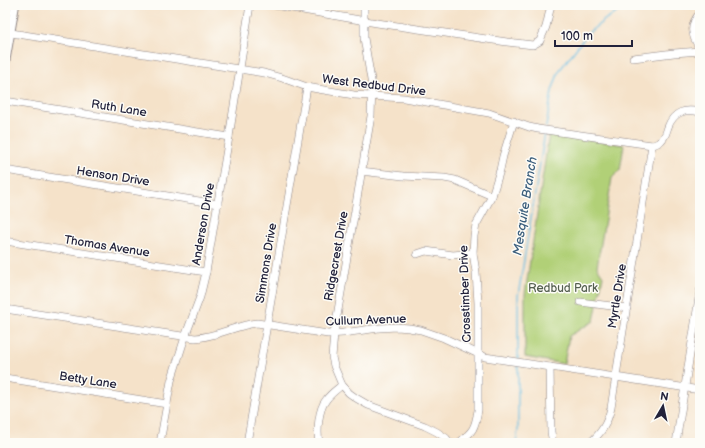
<svg xmlns="http://www.w3.org/2000/svg" width="705" height="448" viewBox="0 0 705 448" font-family="'Balsamiq Sans',sans-serif">
	<style>
		.park { fill: #b1d077; stroke: #6a7959 }
		.lines { fill: none; stroke-linecap: round; stroke-linejoin: round }
		.stream { stroke: #62bbe0; stroke-width: 1.5 }
		.minor-casing { stroke: #8c8282; stroke-width: 8 }
		.major-casing { stroke: #8c8282; stroke-width: 10 }
		.minor { stroke: #fff; stroke-width: 7 }
		.major { stroke: #fff; stroke-width: 8 }
		.labels { text-anchor: middle; stroke-width: 3; stroke-linejoin: round; paint-order: stroke }
		.street-label { font-size: 12px; fill: #22223b; stroke: #fdfcf7 }
		.park-label { font-size: 12px; fill: #545f50; stroke: #fdfcf7 }
		.water-label { font-size: 13px; font-style: italic; fill: #3c5f7d; stroke: #fdfcf7 }
	</style>
	<rect width="100%" height="100%" fill="#fdfcf7"/>
	<filter id="ink" filterUnits="userSpaceOnUse"><feTurbulence type="fractalNoise" baseFrequency=".025" numOctaves="2"/><feDisplacementMap in="SourceGraphic" scale="8" xChannelSelector="R" yChannelSelector="G"/><feConvolveMatrix kernelMatrix="1 2 1 2 8 2 1 2 1" color-interpolation-filters="sRGB"/></filter>
	<filter id="wash" filterUnits="userSpaceOnUse"><feTurbulence type="fractalNoise" baseFrequency=".012" numOctaves="4" result="noise"/><feDisplacementMap in="SourceGraphic" scale="16" xChannelSelector="R" yChannelSelector="G"/><feGaussianBlur stdDeviation="0.9" result="paint"/><feColorMatrix in="noise" values="0 0 0 0 0 0 0 0 0 0 0 0 0 0 0 0 0 1.4 0 .05"/><feComposite in="paint" operator="in"/></filter>
	<g filter="url(#wash)">
		<rect width="100%" height="100%" fill="#f5e2c9"/>
		<!-- park -->
		<path class="park" d="M549,134L624,145L620,170L612,178L597,267L603,276L594,321L569,336L564,364L525,357V294Z"/>
		<g class="lines">
			<!-- stream -->
			<g class="stream">
				<path d="M546,127L552,91L559,71L588,33L607,18L630,5"/>
				<path d="M518,361V296L545,133"/>
				<path d="M516,443L518,429V364"/>
			</g>
		</g>
	</g>
	<g filter="url(#ink)">
		<g class="lines">
			<!-- minor casing -->
			<g class="minor-casing">
				<g id="minor">
					<path d="M274,5L377,23L507,42L533,45L540,41L541,38L546,27L551,5"/>
					<path d="M364,5V38L372,86L371,116L334,334L332,357L334,366L342,385L349,393L356,398L368,405L425,426L437,432L446,438L450,443"/>
					<path d="M700,13C689,25 691,36 700,48"/>
					<path d="M5,32L264,73L282,78L307,87L318,89L354,95L404,98L489,113L529,127L538,129L652,145C654,145 656,144 658,143C665,139 666,133 668,127C674,111 685,109 700,112"/>
					<path d="M633,58L674,53L700,51"/>
					<path d="M5,101L229,137"/>
					<path d="M5,170L218,204"/>
					<path d="M361,171L403,176L444,178L455,180L492,196"/>
					<path d="M5,241L206,272"/>
					<path d="M417,254L426,251L453,255L473,253"/>
					<path d="M580,302L627,308"/>
					<path d="M5,309L195,338C217,337 236,325 257,323L328,334L343,333L379,328L397,327L409,328L421,330L444,338L485,357L700,390"/>
					<path d="M550,367L551,432L553,443"/>
					<path d="M5,378L167,404"/>
					<path d="M160,443L171,381L185,337L200,297L206,272L229,137L250,5"/>
					<path d="M247,443L307,87"/>
					<path d="M319,443C317,431 318,410 326,400C330,394 336,390 342,385"/>
					<path d="M459,443C473,431 475,429 478,410V303L476,272L473,253L474,236L476,225L492,196L500,170L503,156L514,121"/>
					<path d="M590,443C602,432 607,424 611,408L652,145"/>
					<path d="M676,443L700,291"/>
				</g>
			</g>
			<!-- major casing -->
			<g class="major-casing">
				<path id="major" d="M5,63L15,5"/>
			</g>
			<!-- minor -->
			<use href="#minor" class="minor"/>
			<!-- major -->
			<use href="#major" class="major"/>
		</g>
	</g>
	<g class="labels">
		<!-- street labels -->
		<g class="street-label">
			<text transform="translate(374 85) rotate(7)" y="4">West Redbud Drive</text>
			<text transform="translate(119 108) rotate(9)" y="4">Ruth Lane</text>
			<text transform="translate(113 176) rotate(9)" y="4">Henson Drive</text>
			<text transform="translate(203 224) rotate(-80)" y="4">Anderson Drive</text>
			<text transform="translate(107 246) rotate(9)" y="4">Thomas Avenue</text>
			<text transform="translate(336 256) rotate(-80)" y="4">Ridgecrest Drive</text>
			<text transform="translate(266 263) rotate(-81)" y="4">Simmons Drive</text>
			<text transform="translate(465 294) rotate(-92)" y="4">Crosstimber Drive</text>
			<text transform="translate(617 296) rotate(-81)" y="4">Myrtle Drive</text>
			<text transform="translate(366 320) rotate(-2)" y="4">Cullum Avenue</text>
			<text transform="translate(88 380) rotate(9)" y="4">Betty Lane</text>
		</g>
		<!-- park labels -->
		<g class="park-label">
			<text x="563" y="292">Redbud Park</text>
		</g>
		<!-- water labels -->
		<g class="water-label">
			<text transform="translate(524 206) rotate(-81)" y="5">Mesquite Branch</text>
		</g>
	</g>
	<!-- margin -->
	<rect width="705" height="448" fill="none" stroke="#fdfcf7" stroke-width="20"/>
	<!-- north arrow -->
	<g transform="translate(663 406) rotate(9)" stroke="#fdfcf7" stroke-width="3" paint-order="stroke">
	<path d="M0-3L7 15L0 10L-7 15Z" fill="#22223b"/>
	<text y="-6" font-size="11" font-weight="bold" text-anchor="middle" fill="#22223b">N</text>
	</g>
	<!-- scale -->
	<path d="M555 40v6h77v-6" fill="none" stroke="#22223b" stroke-width="2"/>
	<text x="561" y="40" font-size="12" fill="#22223b" stroke="#fdfcf7" stroke-width="3" paint-order="stroke">100 m</text>
</svg>
